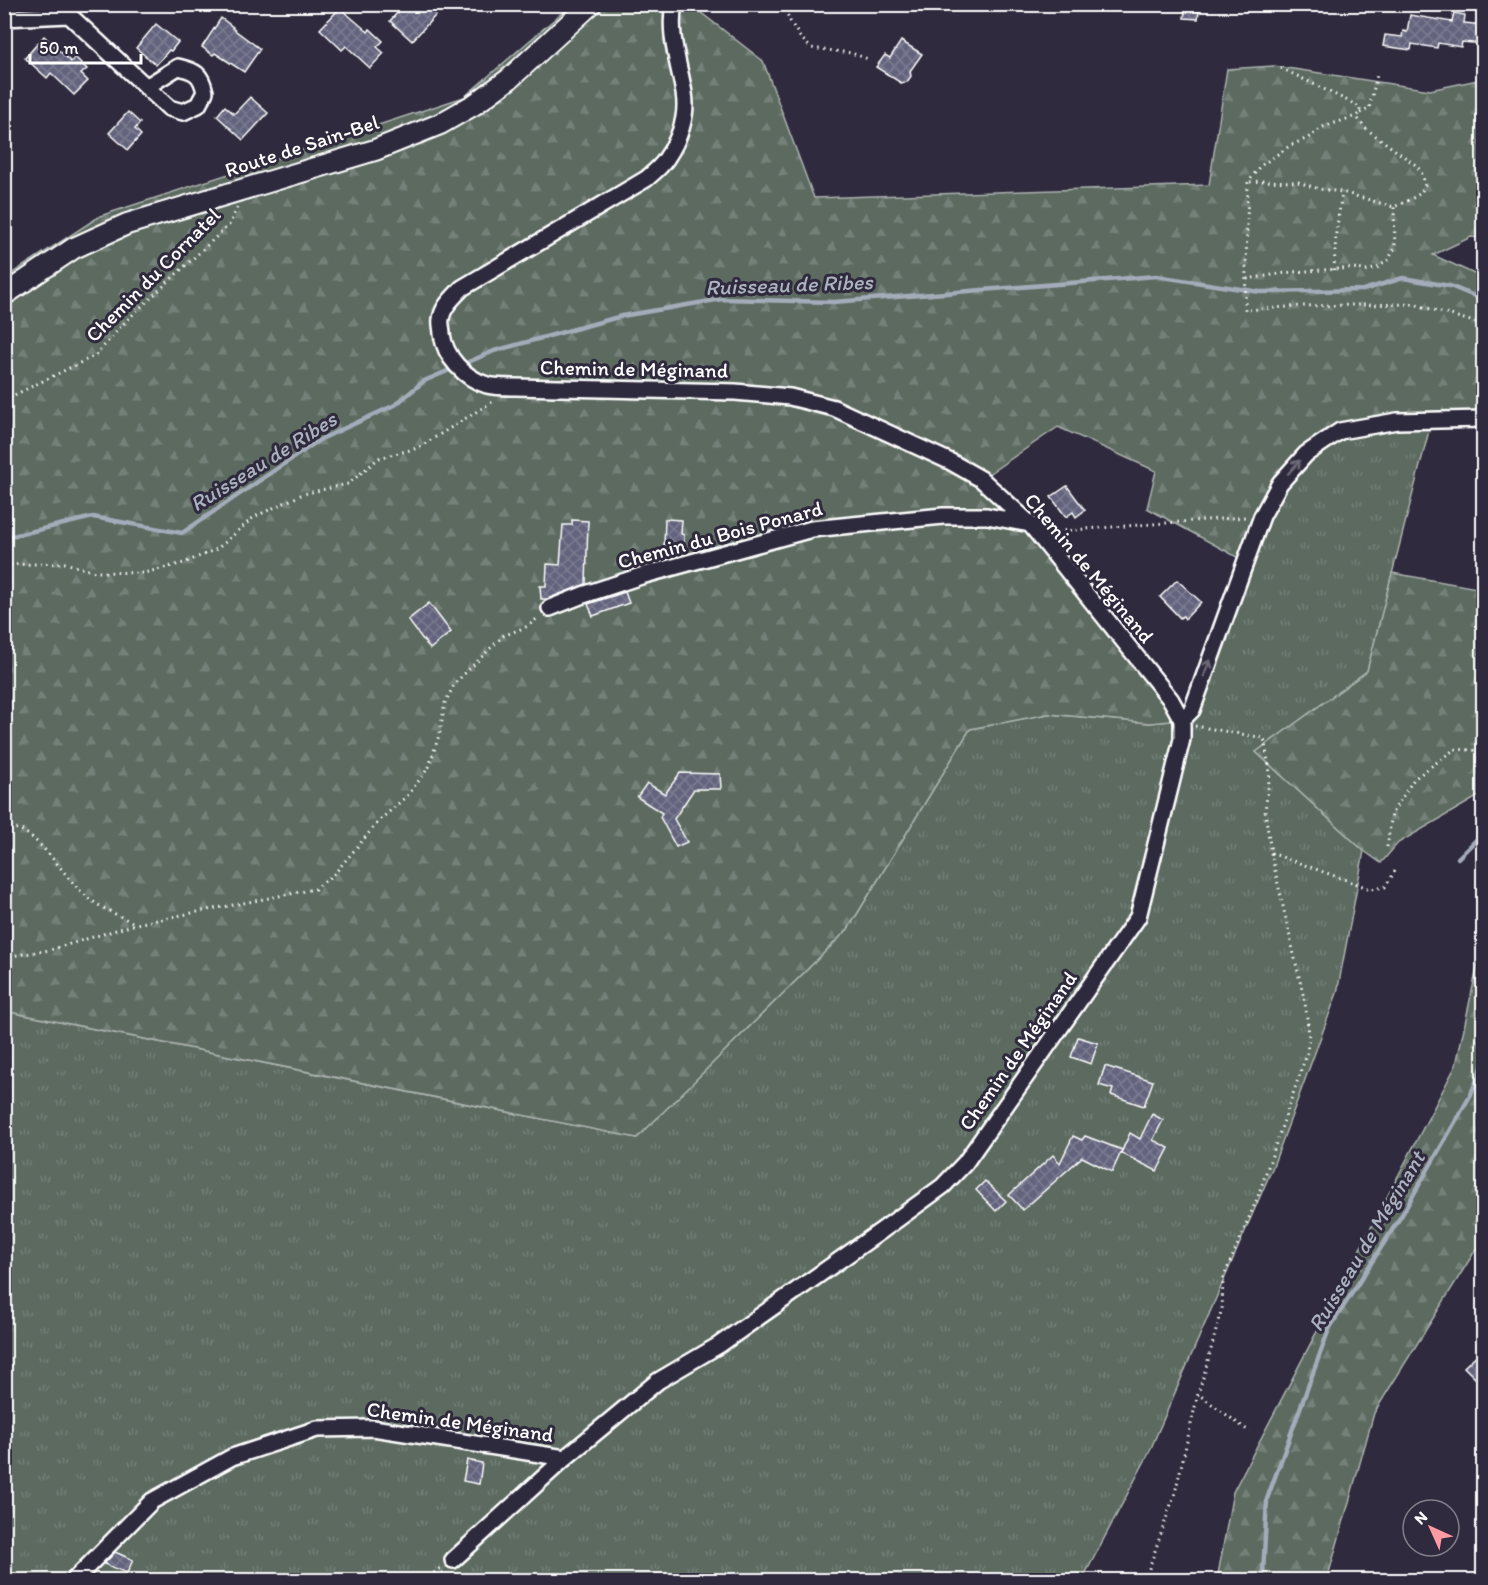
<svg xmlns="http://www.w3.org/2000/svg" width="1488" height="1585" viewBox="0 0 1488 1585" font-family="Itim,sans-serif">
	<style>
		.grass { fill: url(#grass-tufts); stroke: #adb4b0; stroke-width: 1.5 }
		.forest { fill: url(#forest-firs); stroke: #adb4b0; stroke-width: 1.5 }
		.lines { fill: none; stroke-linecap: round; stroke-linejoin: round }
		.stream { stroke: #a4acba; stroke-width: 4.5 }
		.building { fill: url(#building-cross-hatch); stroke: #fff; stroke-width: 1.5 }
		.minor-casing { stroke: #fff; stroke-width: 20 }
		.major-casing { stroke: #fff; stroke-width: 24 }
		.path { stroke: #fff; stroke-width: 3; stroke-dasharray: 1.5 4.5; stroke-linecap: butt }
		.minor { stroke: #2f2a3d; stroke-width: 15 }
		.major { stroke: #2f2a3d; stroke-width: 20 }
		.oneway { stroke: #6d6a77 }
		.labels { text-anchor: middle; stroke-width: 6; stroke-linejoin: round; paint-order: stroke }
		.street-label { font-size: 21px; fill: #fff; stroke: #2f2a3d }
		.water-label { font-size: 22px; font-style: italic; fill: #acb3c0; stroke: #2f2a3d }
	</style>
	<defs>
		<pattern id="grass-tufts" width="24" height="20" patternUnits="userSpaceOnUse" patternTransform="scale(1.5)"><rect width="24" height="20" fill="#5b6a60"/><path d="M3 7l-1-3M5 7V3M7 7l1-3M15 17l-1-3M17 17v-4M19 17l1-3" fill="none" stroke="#748078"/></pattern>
		<pattern id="forest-firs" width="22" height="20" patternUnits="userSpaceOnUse" patternTransform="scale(1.5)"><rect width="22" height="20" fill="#5b6a60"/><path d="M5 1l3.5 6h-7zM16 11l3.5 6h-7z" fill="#748078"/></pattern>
		<pattern id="building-cross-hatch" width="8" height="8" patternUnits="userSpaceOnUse" patternTransform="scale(1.5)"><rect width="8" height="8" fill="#64647e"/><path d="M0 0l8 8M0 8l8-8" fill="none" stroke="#7b7b91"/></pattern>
	</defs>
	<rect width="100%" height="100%" fill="#2f2a3d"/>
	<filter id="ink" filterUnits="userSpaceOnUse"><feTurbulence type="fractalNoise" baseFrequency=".0167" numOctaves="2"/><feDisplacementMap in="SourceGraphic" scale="12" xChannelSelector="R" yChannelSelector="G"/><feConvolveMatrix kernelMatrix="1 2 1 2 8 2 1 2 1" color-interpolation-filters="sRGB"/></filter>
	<g filter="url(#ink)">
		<!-- grass -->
		<path class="grass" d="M1432,419L1367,671L1256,752L1364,851L1337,993L1272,1169L1148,1455L1082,1580H5L4,1011L637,1138L848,929L970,729L1048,714L1150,723L1182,720L1280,483L1340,431Z"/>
		<!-- forest -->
		<g class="forest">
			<path d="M571,5H691L763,61L814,198L1209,185L1227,69L1274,66L1430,90L1483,79V238L1471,237L1433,255L1483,278V419L1340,431L1280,483L1246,562L1147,508L1156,471L1058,427L981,479L1030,524L1182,720L1150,723L1048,714L970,729L848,929L637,1138L5,1011V278L100,216L464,97Z"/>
			<path d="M1392,573L1482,589L1483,586L1484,793L1398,843L1381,863L1364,851L1256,752L1367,671Z"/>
			<path d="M1483,940V1238L1374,1413L1327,1580H1217L1233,1492L1456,1065Z"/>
		</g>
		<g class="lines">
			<!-- stream -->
			<g class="stream">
				<path d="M4,538L93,517L182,533L321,439L395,405L424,381L494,351L622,316L722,299L834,302L1156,276L1260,292L1363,290L1403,278L1450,286L1484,300"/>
				<path d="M1458,858L1484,832"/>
				<path d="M1260,1580L1263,1574L1267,1499L1329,1329L1403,1213L1470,1096L1484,1063"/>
			</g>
		</g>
		<!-- building -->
		<g class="building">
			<path d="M405,4H446L412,41L390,21Z"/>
			<path d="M1186,4H1200L1198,19L1184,18Z"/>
			<path d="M340,8L368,32L370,29L383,41L377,47L384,53L370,68L346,46L342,50L320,29Z"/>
			<path d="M1454,13L1465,15L1464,23L1484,25V44L1462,42L1461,47L1438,43L1437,48L1412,44L1411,50L1383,46L1385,35L1402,37L1403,31L1407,32L1410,15L1452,22Z"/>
			<path d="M221,18L233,27L232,28L260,49L244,72L215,53L213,55L202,47Z"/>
			<path d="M156,24L178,42L171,51L169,50L156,65L136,48Z"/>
			<path d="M44,36L71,62L75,57L87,69L81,74L88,81L74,95L51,73L47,78L25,58Z"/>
			<path d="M901,41L922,54L910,71L911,76L907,82L901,83L876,67L885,55L890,58Z"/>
			<path d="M250,97L268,113L243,140L217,116L225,106L234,114Z"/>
			<path d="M128,112L140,123L135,129L141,135L128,150L109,133Z"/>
			<path d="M1067,486L1085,510L1076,517L1073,512L1066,517L1051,497Z"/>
			<path d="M665,519L682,520L681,534L684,535V547L664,546Z"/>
			<path d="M572,520L588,521L586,584L547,599H541L540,586H546L547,564L560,565L563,525H572Z"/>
			<path d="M1177,580L1201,602L1185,619L1183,616L1180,618L1160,597Z"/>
			<path d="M625,592L629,603L593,616L588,604Z"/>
			<path d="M429,603L451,632L430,649L408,620Z"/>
			<path d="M680,773L720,774L721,789H694L674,819L687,842L676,847L660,817L662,813L637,797L647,783L665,794Z"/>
			<path d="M1078,1037L1098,1043L1091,1064L1071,1057Z"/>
			<path d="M1105,1066L1153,1081L1144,1106L1111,1095L1113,1089L1099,1085Z"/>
			<path d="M1152,1114L1163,1120L1153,1140L1169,1148L1157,1171L1121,1153L1130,1133L1140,1139Z"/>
			<path d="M1073,1136L1082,1140L1085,1136L1122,1150L1112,1172L1082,1157L1023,1210L1009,1195L1053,1155L1060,1163Z"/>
			<path d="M985,1181L1006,1201L996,1211L976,1190Z"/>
			<path d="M1484,1348V1387L1464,1367Z"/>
			<path d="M467,1460L482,1463L479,1484L463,1481Z"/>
			<path d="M115,1552L133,1560L127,1573L104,1564Z"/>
		</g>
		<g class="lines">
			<!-- minor casing -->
			<g class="minor-casing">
				<g id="minor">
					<path d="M69,15L169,108L183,112L198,105L205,92C201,74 196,71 178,67L146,87"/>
					<path d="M4,18L69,15L67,4"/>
					<path d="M550,608L583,595L641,576L812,529L943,516H987L1030,524"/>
					<path d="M1182,720L1192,710L1262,516L1280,483L1306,454L1340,431L1397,421L1484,419"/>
					<path d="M453,1560L565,1458L658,1381L719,1345L881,1231L943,1186L965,1163L1138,917L1182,739V720L1171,700L1030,524L981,479L951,462L834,408L790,397L735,392L515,387C506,387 495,387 487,385C464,378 445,357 442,334C442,329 440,324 441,319C443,306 453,298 462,288L646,179C653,173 661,167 666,159C679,140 688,116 684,93C679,63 668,35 674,4"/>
					<path d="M74,1580L152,1501L232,1457L317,1429L373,1428L565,1458"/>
				</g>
			</g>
			<!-- major casing -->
			<g class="major-casing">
				<path id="major" d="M4,295L74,248L127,224L375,150L440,124L475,104L509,79L591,4"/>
			</g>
			<!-- path -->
			<g class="path">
				<path d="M783,4L790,21L800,37L811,48L851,53L868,59"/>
				<path d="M1281,68L1356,105L1360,108V113L1356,116L1323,127L1308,138L1291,145L1259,167L1248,183L1245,310L1302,306L1414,304L1484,325"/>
				<path d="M1360,113L1369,109L1377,75"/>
				<path d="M1250,182L1261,181L1298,182L1319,189L1342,192L1394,207L1411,199L1421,193L1425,184L1422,174L1417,166L1365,128L1356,116"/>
				<path d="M1334,270L1336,233L1342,192"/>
				<path d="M1247,279L1292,272L1354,268L1366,271L1377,268L1388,260L1395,248L1394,207"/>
				<path d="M4,400L96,355L126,321L229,225L237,208"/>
				<path d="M1052,529L1059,531L1246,517"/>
				<path d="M4,565L65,563L95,572L144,573L184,563L217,549L254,517L303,494L348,484L379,458L418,448L492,402"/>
				<path d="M1195,726L1264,738L1270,773L1265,811L1271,853L1305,1003L1309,1033L1307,1053L1257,1199L1223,1279L1222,1308L1206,1368L1198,1394"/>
				<path d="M4,830C6,830 11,828 13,828C37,830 68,882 87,897C100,908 120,916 136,924"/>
				<path d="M1387,847L1392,813L1414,779L1455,749L1484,751"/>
				<path d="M1271,853L1371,889L1385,887L1395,871"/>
				<path d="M4,957L50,950L136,924L315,889L335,873L379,821L408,795L429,767L440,732L445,703L455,683L503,636L528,626L539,617"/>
				<path d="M457,1574L465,1580"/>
				<path d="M424,1580L442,1567"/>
				<path d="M1145,1580L1175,1493L1198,1394L1250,1432"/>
			</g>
			<!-- minor -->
			<use href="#minor" class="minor"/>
			<!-- major -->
			<use href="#major" class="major"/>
		</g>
		<!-- one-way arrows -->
		<defs><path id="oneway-shaft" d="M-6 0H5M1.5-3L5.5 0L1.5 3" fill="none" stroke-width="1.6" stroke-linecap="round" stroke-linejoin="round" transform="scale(1.5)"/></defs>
		<g class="oneway">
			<use href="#oneway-shaft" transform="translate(1294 467) rotate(-49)"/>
			<use href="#oneway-shaft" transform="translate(1207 668) rotate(-70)"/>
		</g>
	</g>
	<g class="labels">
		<!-- street labels -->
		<g class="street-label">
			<text transform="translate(302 146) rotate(-18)" y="7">Route de Sain-Bel</text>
			<text transform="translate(153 275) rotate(-45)" y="7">Chemin du Cornatel</text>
			<text transform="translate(634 369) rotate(1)" y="7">Chemin de Méginand</text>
			<text transform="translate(720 535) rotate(-15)" y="7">Chemin du Bois Ponard</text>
			<text transform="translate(1089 568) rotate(50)" y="7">Chemin de Méginand</text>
			<text transform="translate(1018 1051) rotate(-55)" y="7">Chemin de Méginand</text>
			<text transform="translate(460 1422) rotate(8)" y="7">Chemin de Méginand</text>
		</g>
		<!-- water labels -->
		<g class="water-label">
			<text transform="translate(789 284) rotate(-2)" y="8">Ruisseau de Ribes</text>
			<text transform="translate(263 461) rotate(-32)" y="8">Ruisseau de Ribes</text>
			<text transform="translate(1366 1241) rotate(-59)" y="8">Ruisseau de Méginant</text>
		</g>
	</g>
	<!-- margin -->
	<rect width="1488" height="1585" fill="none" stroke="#2f2a3d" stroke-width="24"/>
	<rect x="12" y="12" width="1464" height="1561" fill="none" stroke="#fff" stroke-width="2" filter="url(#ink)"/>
	<!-- north arrow -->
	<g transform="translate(1431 1528) rotate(315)"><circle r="28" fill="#2f2a3d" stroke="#827f8b" stroke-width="1.5"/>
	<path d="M0-4.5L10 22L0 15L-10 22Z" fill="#ff9aa2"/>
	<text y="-9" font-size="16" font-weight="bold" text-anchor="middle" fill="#ffffff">N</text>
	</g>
	<!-- scale -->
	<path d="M30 54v9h111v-9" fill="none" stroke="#ffffff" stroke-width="3"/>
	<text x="39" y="54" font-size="18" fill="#ffffff" stroke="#2f2a3d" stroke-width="4.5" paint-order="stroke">50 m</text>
</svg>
